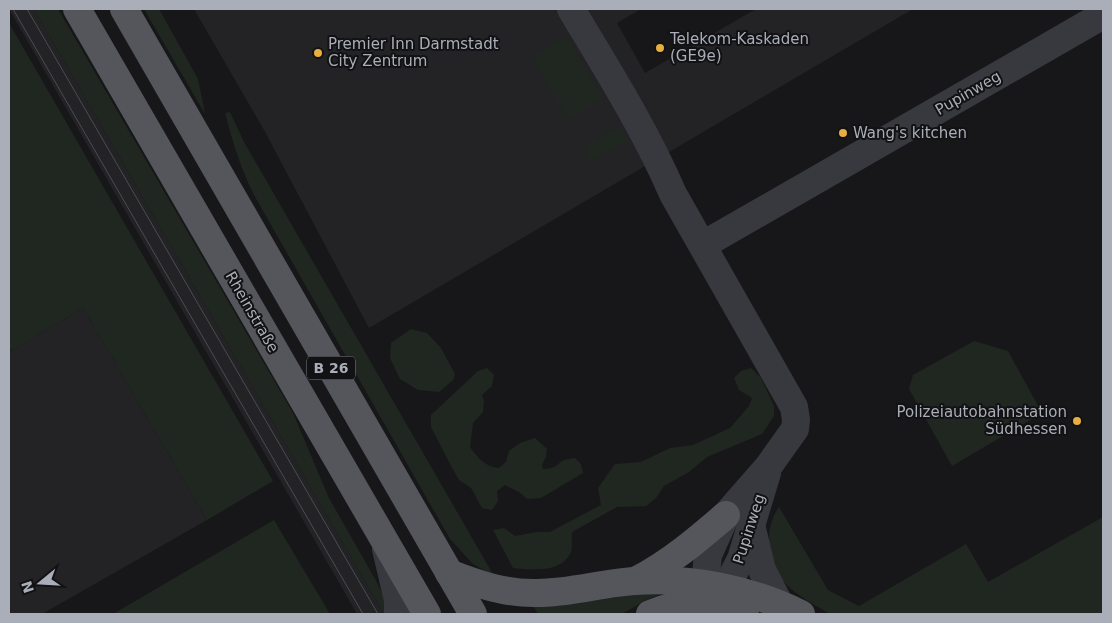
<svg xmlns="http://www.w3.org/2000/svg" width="1112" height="623" viewBox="0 0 1112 623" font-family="'DejaVu Sans',sans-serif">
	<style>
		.built { fill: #232326 }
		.green { fill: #1f2720 }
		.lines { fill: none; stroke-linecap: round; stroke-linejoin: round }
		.minor { stroke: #38393e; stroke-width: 28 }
		.major { stroke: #54565c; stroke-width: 28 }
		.tram { stroke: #4b4d52; stroke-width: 1 }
		.poi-dot { fill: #e8af40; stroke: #121214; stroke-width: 2 }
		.labels { text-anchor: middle; stroke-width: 4; stroke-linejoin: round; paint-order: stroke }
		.shield { fill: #121214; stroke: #7c7f87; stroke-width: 1 }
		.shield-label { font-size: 14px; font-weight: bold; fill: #aaaeb8 }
		.poi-label { font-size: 15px; fill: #aaaeb8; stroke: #121214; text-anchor: start }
		.street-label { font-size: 15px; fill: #aaaeb8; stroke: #121214 }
	</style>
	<rect width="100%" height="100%" fill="#171719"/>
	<!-- built -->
	<g class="built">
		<path d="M9,9H34L384,614H357Z"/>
		<path d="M194,9H641L617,23L645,73L756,9H913L369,328L264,130Z"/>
		<path d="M83,308L207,520L42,614H9V352Z"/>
	</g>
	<!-- green -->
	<g class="green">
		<path d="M34,9H58L293,413L329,498L379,586L384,598L386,614H384Z"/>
		<path d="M144,9H159L198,79L205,114Z"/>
		<path d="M9,23L273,481L207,520L83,308L11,351L9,346Z"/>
		<path d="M567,37L603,98L568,119L532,57Z"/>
		<path d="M230,112L244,142L494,576L473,564L450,539L254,195C240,167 233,143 225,113Z"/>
		<path d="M620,126L628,140L592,161L584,146Z"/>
		<path d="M411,329L427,333L441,348L455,374L453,380L439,392L418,390L400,379L390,358L391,343Z"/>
		<path d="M974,341L1008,351L1042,413L952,466L909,389L913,375Z"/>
		<path d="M487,368L494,375L492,386L482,395L484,401L483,412L473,423L470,447C478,458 485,467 499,468L506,462L509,451L520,443L535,438L547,449L546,457L542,465L543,469C553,469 555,467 562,461C565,459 571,459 575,458L581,464L583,473L541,498L527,499L519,492L505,485L497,491L498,501L492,510L482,508L471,488L459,480L450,464L431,427V415L478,371Z"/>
		<path d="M751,368L761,378L774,406V416L762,434L707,457L689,472L664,486L656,498L646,506L617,507L572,532C571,537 573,547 571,552C562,573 532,570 513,568L493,530L504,528L515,536L536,532H550L601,505L598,488L615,464L641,462L670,448L693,445L730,428L749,406L752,398L739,390L734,378L741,371Z"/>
		<path d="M779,507L828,590L859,606L966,544L988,582L1103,517V614H830C814,604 792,594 780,577C765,557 765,527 779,507Z"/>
		<path d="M274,520L330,614H113Z"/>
		<path d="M622,592L661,594L644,601L622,614H538L532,604Z"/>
	</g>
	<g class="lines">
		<!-- minor -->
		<g class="minor">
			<path d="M571,9C607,69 645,129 673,194L794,407L796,420L795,429L768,467L726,515L708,555L705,584L709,605"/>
			<path d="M703,245L1103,15"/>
			<path d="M751,525L762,570L779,603"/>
			<path d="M386,549L398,600V614"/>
			<path d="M710,604L726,588L741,559L767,473"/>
		</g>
		<!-- major -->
		<g class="major">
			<path d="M77,9L427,614"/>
			<path d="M124,9L473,614"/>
			<path d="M449,573C477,584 506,594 537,593C570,593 602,583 635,581C692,577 750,589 801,614"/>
			<path d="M637,580C670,563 698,539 726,515"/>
			<path d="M650,614C686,598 708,604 745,614"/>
		</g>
		<!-- tram -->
		<g class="tram">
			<path d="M13,9L363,614"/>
			<path d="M27,9L378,614"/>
		</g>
	</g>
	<!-- markers -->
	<g class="poi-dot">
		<circle cx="660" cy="48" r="5"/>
		<circle cx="318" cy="53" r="5"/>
		<circle cx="843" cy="133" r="5"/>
		<circle cx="1077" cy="421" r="5"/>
	</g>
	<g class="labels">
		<!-- shield labels -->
		<rect class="shield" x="307" y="356.5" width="48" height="23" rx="4"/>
		<g class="shield-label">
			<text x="331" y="373">B 26</text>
		</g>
		<!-- poi labels -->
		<g class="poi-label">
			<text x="670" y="44">Telekom-Kaskaden<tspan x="670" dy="17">(GE9e)</tspan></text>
			<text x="328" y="49">Premier Inn Darmstadt<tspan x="328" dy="17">City Zentrum</tspan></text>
			<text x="853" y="138">Wang's kitchen</text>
			<text x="1067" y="417" text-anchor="end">Polizeiautobahnstation<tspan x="1067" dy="17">Südhessen</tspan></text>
		</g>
		<!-- street labels -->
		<g class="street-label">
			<text transform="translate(968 93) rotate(-30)" y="5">Pupinweg</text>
			<text transform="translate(252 312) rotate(60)" y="5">Rheinstraße</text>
			<text transform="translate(749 529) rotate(-72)" y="5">Pupinweg</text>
		</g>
	</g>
	<!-- border -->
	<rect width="1112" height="623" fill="none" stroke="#aaaeb8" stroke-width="20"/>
	<!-- north arrow -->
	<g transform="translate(40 583) rotate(252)" stroke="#121214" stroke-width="4" paint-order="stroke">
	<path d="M0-4L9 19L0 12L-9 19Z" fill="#aaaeb8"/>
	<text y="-8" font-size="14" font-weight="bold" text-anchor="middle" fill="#aaaeb8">N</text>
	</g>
</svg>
